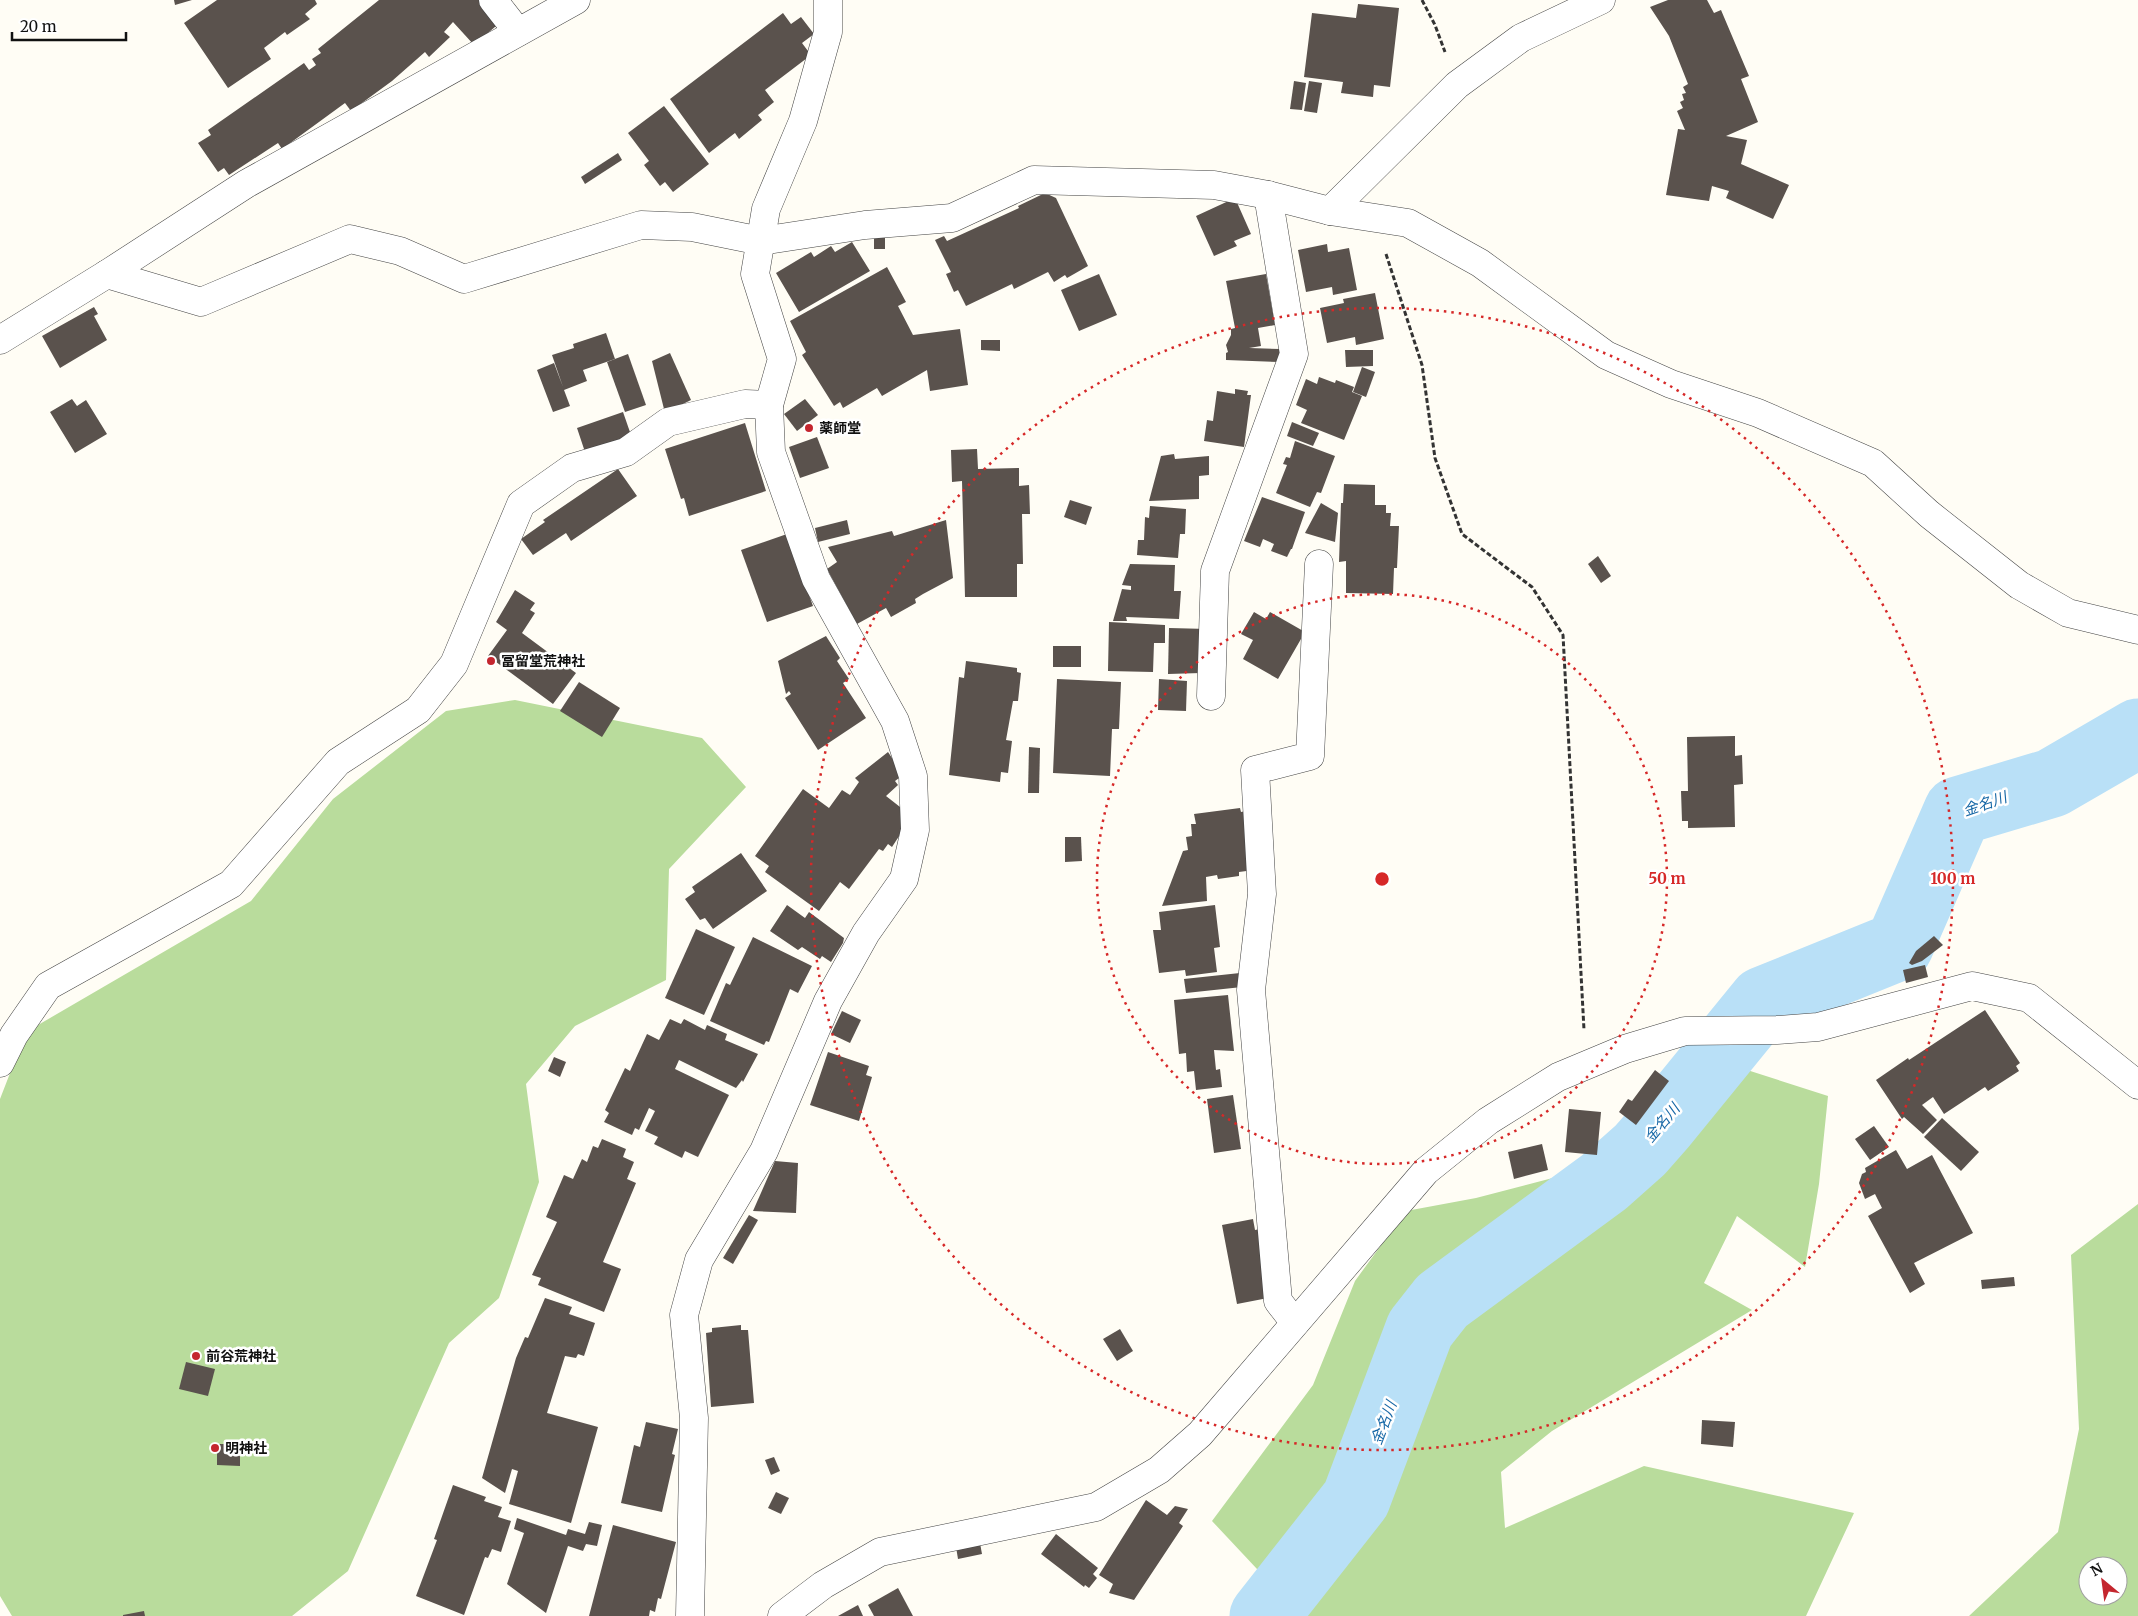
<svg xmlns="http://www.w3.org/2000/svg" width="2138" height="1616" viewBox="0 0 2138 1616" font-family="Merriweather,'Noto Sans JP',serif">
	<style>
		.forest { fill: #b9dc9c; fill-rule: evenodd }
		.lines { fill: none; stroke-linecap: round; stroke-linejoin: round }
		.river { stroke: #b9e0f7; stroke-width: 69 }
		.building { fill: #5a524d }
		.minor-casing { stroke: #444; stroke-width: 29 }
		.path { stroke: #333; stroke-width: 3; stroke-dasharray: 5 2.5; stroke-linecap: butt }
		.minor { stroke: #fff; stroke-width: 28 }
		.ring { fill: none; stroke: #d62828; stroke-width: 2.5; stroke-dasharray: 2.5 5 }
		.poi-dot { fill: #c4262e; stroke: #fff; stroke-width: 2 }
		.labels { text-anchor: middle; stroke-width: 5; stroke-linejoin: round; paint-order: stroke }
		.poi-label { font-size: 14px; font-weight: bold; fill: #111; stroke: #fff; text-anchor: start }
		.water-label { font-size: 15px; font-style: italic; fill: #1768a6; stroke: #fff }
		.centre { fill: #d62828; stroke: #fff; stroke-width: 2.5 }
		.ring-label { font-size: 15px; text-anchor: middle; font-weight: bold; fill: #d62828; stroke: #fff; stroke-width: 5; stroke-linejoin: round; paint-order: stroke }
	</style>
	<rect width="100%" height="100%" fill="#fffdf5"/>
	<!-- forest -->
	<g class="forest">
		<path d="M515,700L702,738L746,787L669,869L666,980L575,1026L526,1084L539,1182L499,1298L449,1343L348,1571L292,1616H12L0,1596V1099L26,1032L251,901L333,799L446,711Z"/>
		<path d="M1719,1061L1828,1096L1819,1184L1805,1267L1737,1216L1704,1283L1752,1310L1552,1431L1501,1472L1505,1528L1644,1466L1854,1513L1806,1616H1282L1287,1601L1212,1521L1313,1385L1355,1281L1406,1211L1476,1198L1606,1164L1670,1131Z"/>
		<path d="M2138,1204V1616H1969L2058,1532L2079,1429L2071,1255ZM2088,1566H2118V1596H2088Z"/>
	</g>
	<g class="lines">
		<!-- river -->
		<path class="river" d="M1264,1616L1356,1499L1420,1329L1442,1301L1604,1182L1640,1150L1662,1125L1763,1001L1899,946L1958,811L2052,783L2138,733"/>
	</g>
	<!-- building -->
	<g class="building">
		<path d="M174,0H192L175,5Z"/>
		<path d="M217,0H315L317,4L305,14L310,19L287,35L285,32L264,48L271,59L228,88L184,23Z"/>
		<path d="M379,0H486L503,20L474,45L453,22L444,32L450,37L429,57L425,52L392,81L351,111L345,103L282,149L278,143L229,175L224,168L218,172L198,143L211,135L208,130L304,63L309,70L316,65L312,59L321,53L318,49Z"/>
		<path d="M1668,0H1707L1714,13L1721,10L1749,76L1741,79L1758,122L1726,136L1747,140L1741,164L1789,185L1773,219L1726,198L1729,191L1712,186L1709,201L1666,195L1678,129L1685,130L1677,111L1683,108L1680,102L1684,100L1682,94L1686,93L1683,87L1688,84L1669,36L1650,7Z"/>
		<path d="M1358,4L1399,8L1390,87L1374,85L1373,97L1341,93L1343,82L1304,77L1312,13L1356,18Z"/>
		<path d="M783,13L791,24L801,17L814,34L802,43L811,55L765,90L774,102L758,115L762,120L739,139L735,133L709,153L670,99Z"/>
		<path d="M1294,81L1306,83L1302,110L1290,109Z"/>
		<path d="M1309,81L1322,83L1317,113L1304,111Z"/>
		<path d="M664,106L709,164L673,192L665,182L660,186L644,165L649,161L628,133Z"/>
		<path d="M618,153L622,160L585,184L581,177Z"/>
		<path d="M1045,193L1056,198L1088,266L1067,278L1065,275L1054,282L1048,272L1014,289L1012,284L966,306L958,290L954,292L946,274L951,272L935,240L944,236L947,241L1019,208L1018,206Z"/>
		<path d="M1235,198L1251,234L1234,241L1237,246L1214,256L1196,216Z"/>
		<rect x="874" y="234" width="11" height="15"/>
		<path d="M852,242L870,271L799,312L776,273L811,252L814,257L831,246L835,252Z"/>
		<path d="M1327,244L1328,252L1349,248L1357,290L1333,295L1332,287L1306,292L1298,250Z"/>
		<path d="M887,267L906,302L898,306L913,335L960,329L968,385L930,391L927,370L882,396L877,388L843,408L840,402L834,406L802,355L806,352L790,321Z"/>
		<path d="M1099,274L1117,315L1079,331L1061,290Z"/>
		<path d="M1266,274L1275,325L1258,328L1261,346L1249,348L1280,349V362L1226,360V353L1228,352L1226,345L1231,335V329L1235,328L1226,281Z"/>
		<path d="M1375,293L1384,339L1356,345L1355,337L1327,343L1320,308L1344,303L1343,299Z"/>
		<path d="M94,307L98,314L94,316L107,340L60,368L42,336Z"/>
		<path d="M606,333L615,359L583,370L587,381L564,390L570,406L553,412L537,370L554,363L563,387L552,355L574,348L573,344Z"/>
		<path d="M981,340H1000V351L981,350Z"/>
		<path d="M1345,350H1373V366L1346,367Z"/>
		<path d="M670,353L691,400L665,413L652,361Z"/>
		<path d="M628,354L646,405L625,412L607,362Z"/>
		<path d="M1362,367L1375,372L1366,397L1353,392Z"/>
		<path d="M1319,377L1335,383L1336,380L1354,387L1352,392L1362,396L1344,440L1301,423L1307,410L1296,405L1306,379L1317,384Z"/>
		<path d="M1235,389L1248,391L1247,395H1251L1244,447L1204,441L1207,420L1213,421L1217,391L1235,394Z"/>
		<path d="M72,399L77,406L86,400L107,434L75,453L50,412Z"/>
		<path d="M805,399L818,415L797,431L784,414Z"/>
		<path d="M623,412L631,435L585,452L577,428Z"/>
		<path d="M1292,422L1319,433L1313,446L1287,436Z"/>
		<path d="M745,423L766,491L689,516L684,498L681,499L665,449Z"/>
		<path d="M817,437L829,468L800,478L789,447Z"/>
		<path d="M1295,441L1335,456L1321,493L1317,492L1310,507L1276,493L1287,465L1283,464L1286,457L1290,458Z"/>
		<path d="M977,449L978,469L1019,468V486L1029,485L1030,514H1022L1023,564H1017V597H965L962,481L952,482L951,450Z"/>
		<path d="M1174,454L1175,459L1209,456V475L1199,476V499L1149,501L1161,456Z"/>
		<path d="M618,469L637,496L571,541L566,533L533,555L521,539L545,522L543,520Z"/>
		<path d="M1344,484L1375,485V505H1386V513H1391L1390,526H1399L1397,568H1394L1393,594L1346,593V561L1339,562L1341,503H1343Z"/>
		<path d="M1262,497L1305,512L1292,549H1291L1287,557L1271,551L1274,544L1263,539L1260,547L1244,541Z"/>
		<path d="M1070,500L1092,507L1086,525L1064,517Z"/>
		<path d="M1321,503L1338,513L1335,542L1305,533Z"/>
		<path d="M1150,506L1186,509L1185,534H1180L1178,558L1137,555L1138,540H1144L1145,517L1149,518Z"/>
		<path d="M847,520L850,534L818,542L815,528Z"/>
		<path d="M946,520L953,578L923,594L915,599L916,603L891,617L886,608L857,624L827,569L837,562L828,547L892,531L894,536Z"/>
		<path d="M787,534L813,606L767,622L741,550Z"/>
		<path d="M1598,556L1611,576L1601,583L1588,564Z"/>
		<path d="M1130,564L1175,565L1174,591H1181L1179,619L1126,617L1127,621H1113L1122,589L1131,590V586L1122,585Z"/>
		<path d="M515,590L535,603L530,610L535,613L522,633L576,673L553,704L488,656L507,630L496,622Z"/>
		<path d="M1254,612L1266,619L1270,612L1305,632L1278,679L1243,659L1253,640L1241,634Z"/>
		<path d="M1109,622L1165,625V643H1154L1153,672L1108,671Z"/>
		<path d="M1169,628L1208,629L1201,673L1168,674Z"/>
		<path d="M826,636L840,658L837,661L849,679L843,683L866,718L818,750L785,698L791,694L789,691L786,694L778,661Z"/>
		<rect x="1053" y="646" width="28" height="21"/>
		<path d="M966,661L1017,668V672L1021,673L1018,701H1013L1006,740L1012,741L1008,773L1001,772L1000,782L949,775L959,677L964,678Z"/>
		<path d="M1057,679L1121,682L1119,729H1112L1110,776L1053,773Z"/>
		<path d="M1159,679L1187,681L1186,711L1158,710Z"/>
		<path d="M579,682L620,708L602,737L560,711Z"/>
		<path d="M1735,736V756L1742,755L1743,784L1734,785L1735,827L1688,828V821H1682L1681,791H1688L1687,737Z"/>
		<path d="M1029,747L1040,748L1039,793H1028Z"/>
		<path d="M888,752L896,764L899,778L895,781L898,785L886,796L909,814L905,827L892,847L888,844L883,851L879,849L849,889L840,882L819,911L765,872L769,866L755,856L803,789L829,808L842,790L850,795L859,782L855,778Z"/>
		<path d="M1240,808L1241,812L1246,811L1254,870L1239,872V876L1218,879L1217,875L1206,877L1207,901L1162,906L1183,851L1188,850L1186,837L1192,836L1191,824H1196L1194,814Z"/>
		<path d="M1065,837H1081L1082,861L1065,862Z"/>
		<path d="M741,853L767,891L713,929L705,918L700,920L685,899L695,892L692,887Z"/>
		<path d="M787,905L805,918L809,912L844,938L843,943L831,962L822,956L820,959L802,947L798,950L770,931Z"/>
		<path d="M1215,905L1220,947L1214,948L1217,972L1186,976L1185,970L1159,973L1153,930H1161L1159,912Z"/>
		<path d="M696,929L735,947L704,1015L665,998Z"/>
		<path d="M1934,936L1943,945L1922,961L1912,965L1909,963L1916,951Z"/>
		<path d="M753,937L812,966L798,993L790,989L769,1042L766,1041L764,1045L710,1021L726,983L730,985Z"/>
		<path d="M1925,965L1928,977L1906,983L1903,970Z"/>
		<path d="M1240,973L1242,987L1186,993L1184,979Z"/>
		<path d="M1228,995L1234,1051L1214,1050L1216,1070L1220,1069L1222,1087L1196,1090L1194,1071L1187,1072L1186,1053L1179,1054L1174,1000Z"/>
		<path d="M1985,1010L2020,1063L2016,1066L2019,1071L1988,1091L1985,1087L1944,1114L1933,1097L1922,1105L1937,1120L1923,1134L1904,1117L1902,1119L1876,1080L1908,1058L1909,1060Z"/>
		<path d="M842,1011L861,1020L850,1043L831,1034Z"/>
		<path d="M670,1019L681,1024L684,1019L705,1030L707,1025L727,1034L725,1040L758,1054L743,1082L742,1080L736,1088L679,1060L675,1069L729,1095L698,1157L685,1151L682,1158L654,1144L658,1137L645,1131L655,1111L649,1108L639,1130L635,1128L632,1135L604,1122L609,1113L605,1110L625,1068L630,1071L647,1034L659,1040Z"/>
		<path d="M828,1052L869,1066L866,1075L872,1077L859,1121L810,1105Z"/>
		<path d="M554,1057L566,1062L560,1077L548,1071Z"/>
		<path d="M1655,1070L1669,1081L1636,1125L1619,1112L1628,1099L1632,1101Z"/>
		<path d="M1233,1095L1241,1149L1214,1153L1207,1099Z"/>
		<path d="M1569,1109L1601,1112L1597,1155L1565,1152Z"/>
		<path d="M1942,1118L1979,1152L1961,1171L1924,1137Z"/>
		<path d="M1874,1126L1889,1147L1870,1160L1855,1139Z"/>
		<path d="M602,1139L626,1149L623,1157L634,1162L627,1179L636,1183L603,1262L621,1269L604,1312L538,1285L541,1278L532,1275L557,1222L546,1217L564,1175L573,1179L582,1159L587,1162L593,1146L598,1148Z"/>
		<path d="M1542,1144L1548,1170L1514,1179L1508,1152Z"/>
		<path d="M1896,1150L1907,1169L1932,1155L1973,1233L1914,1263L1925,1284L1910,1293L1868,1216L1882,1208L1875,1194L1865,1199L1859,1183L1862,1174L1866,1172L1865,1168Z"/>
		<path d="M775,1161L798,1163L796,1213L753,1211Z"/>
		<path d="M749,1215L758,1220L733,1264L723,1258Z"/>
		<path d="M1253,1219L1255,1230L1260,1229L1266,1257L1260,1258L1268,1298L1237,1304L1222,1225Z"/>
		<path d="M2014,1277L2015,1286L1982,1289L1981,1280Z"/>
		<path d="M545,1298L572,1307L569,1314L595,1323L584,1356L578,1354L576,1358L565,1356L547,1413L598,1427L571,1523L509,1504L518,1471L512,1469L505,1493L482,1478L516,1358L525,1337L528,1338Z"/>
		<path d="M741,1325V1330H748L754,1403L711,1407L706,1333L712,1332V1328Z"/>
		<path d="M1120,1329L1133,1351L1117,1361L1103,1339Z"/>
		<path d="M186,1362L215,1369L208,1396L179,1389Z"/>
		<path d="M1702,1420L1735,1422L1733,1447L1701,1444Z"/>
		<path d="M646,1422L678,1429L672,1454L675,1455L662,1512L621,1503L634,1445L640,1447Z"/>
		<path d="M217,1444H240V1466L217,1465Z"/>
		<path d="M774,1457L780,1471L771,1475L765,1460Z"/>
		<path d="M453,1485L486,1497L484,1501L502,1507L498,1517L511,1521L501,1552L492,1549L488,1558L485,1557L464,1615L416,1596L437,1540L434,1539Z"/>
		<path d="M776,1492L789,1498L781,1514L768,1508Z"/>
		<path d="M1146,1500L1167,1515L1175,1506L1188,1509L1179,1523L1183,1526L1134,1600L1109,1593L1113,1584L1099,1575Z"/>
		<path d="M517,1518L566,1535L568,1529L585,1534L589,1522L602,1525L597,1546L586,1544L583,1551L568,1546L546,1613L507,1584L524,1533L514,1529Z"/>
		<path d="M613,1525L676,1542L661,1599L658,1598L655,1612L650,1610L649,1616H589Z"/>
		<path d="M1056,1534L1098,1568L1093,1574L1097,1578L1089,1588L1085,1585L1084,1587L1041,1554Z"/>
		<path d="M980,1543L982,1554L958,1559L956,1547Z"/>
		<path d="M898,1588L913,1616H874L868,1605Z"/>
		<path d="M858,1605L863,1616H838Z"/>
		<path d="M144,1611L145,1616H123V1615Z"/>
	</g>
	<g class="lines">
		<!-- minor casing -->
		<g class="minor-casing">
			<g id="minor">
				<path d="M493,0L518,32"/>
				<path d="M1330,211L1408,223L1480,263L1606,355L1671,384L1758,413L1873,463L1929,514L2019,585L2068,613L2138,630"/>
				<path d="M107,274L201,302L350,239L400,251L464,279L641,225L692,227L761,241L865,225L952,218L1034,180L1214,185L1268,195L1330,211L1457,85L1521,38L1601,0"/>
				<path d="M0,340L107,274L246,184L576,0"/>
				<path d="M1211,696L1215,571L1294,354L1268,195"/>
				<path d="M0,1063L14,1035L48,986L231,884L338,762L418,710L454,664L521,504L572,468L626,452L668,422L745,404L769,405"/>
				<path d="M1295,1323L1278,1301L1251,990L1262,894L1255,770L1310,756L1319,564"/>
				<path d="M690,1616L694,1418L684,1315L699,1260L764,1151L828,1001L866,933L904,879L915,830L913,776L895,721L816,579L771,452L769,405L782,359L755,274L766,209L803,121L828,32V0"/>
				<path d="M782,1616L823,1585L880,1552L1096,1507L1159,1470L1200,1434L1426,1171L1488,1121L1558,1077L1625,1049L1685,1031L1777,1030L1818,1027L1972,986L2029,998L2138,1085"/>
			</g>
		</g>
		<!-- path -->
		<g class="path">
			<path d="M1422,0L1435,25L1445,52"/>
			<path d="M1386,254L1422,365L1435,458L1462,534L1532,587L1563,635L1584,1030"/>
		</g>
		<!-- minor -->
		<use href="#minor" class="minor"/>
	</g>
	<!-- distance rings -->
	<g class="ring">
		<circle cx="1382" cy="879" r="285"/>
		<circle cx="1382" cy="879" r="571"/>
	</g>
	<!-- markers -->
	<g class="poi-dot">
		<circle cx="809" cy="428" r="5"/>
		<circle cx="491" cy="661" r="5"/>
		<circle cx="196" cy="1356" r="5"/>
		<circle cx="215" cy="1448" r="5"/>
	</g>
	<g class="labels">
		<!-- poi labels -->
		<g class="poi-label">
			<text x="819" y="433">薬師堂</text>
			<text x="501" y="666">冨留堂荒神社</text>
			<text x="206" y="1361">前谷荒神社</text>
			<text x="225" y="1453">明神社</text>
		</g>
		<!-- water labels -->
		<g class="water-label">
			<text transform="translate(1985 804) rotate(-19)" y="5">金名川</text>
			<text transform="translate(1662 1123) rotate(-50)" y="5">金名川</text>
			<text transform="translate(1384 1423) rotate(-69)" y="5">金名川</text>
		</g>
	</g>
	<circle cx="1382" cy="879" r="8" class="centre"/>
	<g class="ring-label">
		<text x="1667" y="884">50 m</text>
		<text x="1953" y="884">100 m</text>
	</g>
	<!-- north arrow -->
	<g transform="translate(2103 1581) rotate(331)"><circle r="24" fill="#ffffff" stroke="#a0a0a0"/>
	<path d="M0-4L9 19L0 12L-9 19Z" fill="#c4262e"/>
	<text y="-8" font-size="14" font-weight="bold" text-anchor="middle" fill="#111111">N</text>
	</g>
	<!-- scale -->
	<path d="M12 32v8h114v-8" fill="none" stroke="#111111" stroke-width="2.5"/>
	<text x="20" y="32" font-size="15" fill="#111111" stroke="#ffffff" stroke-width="4" paint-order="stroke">20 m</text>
</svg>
